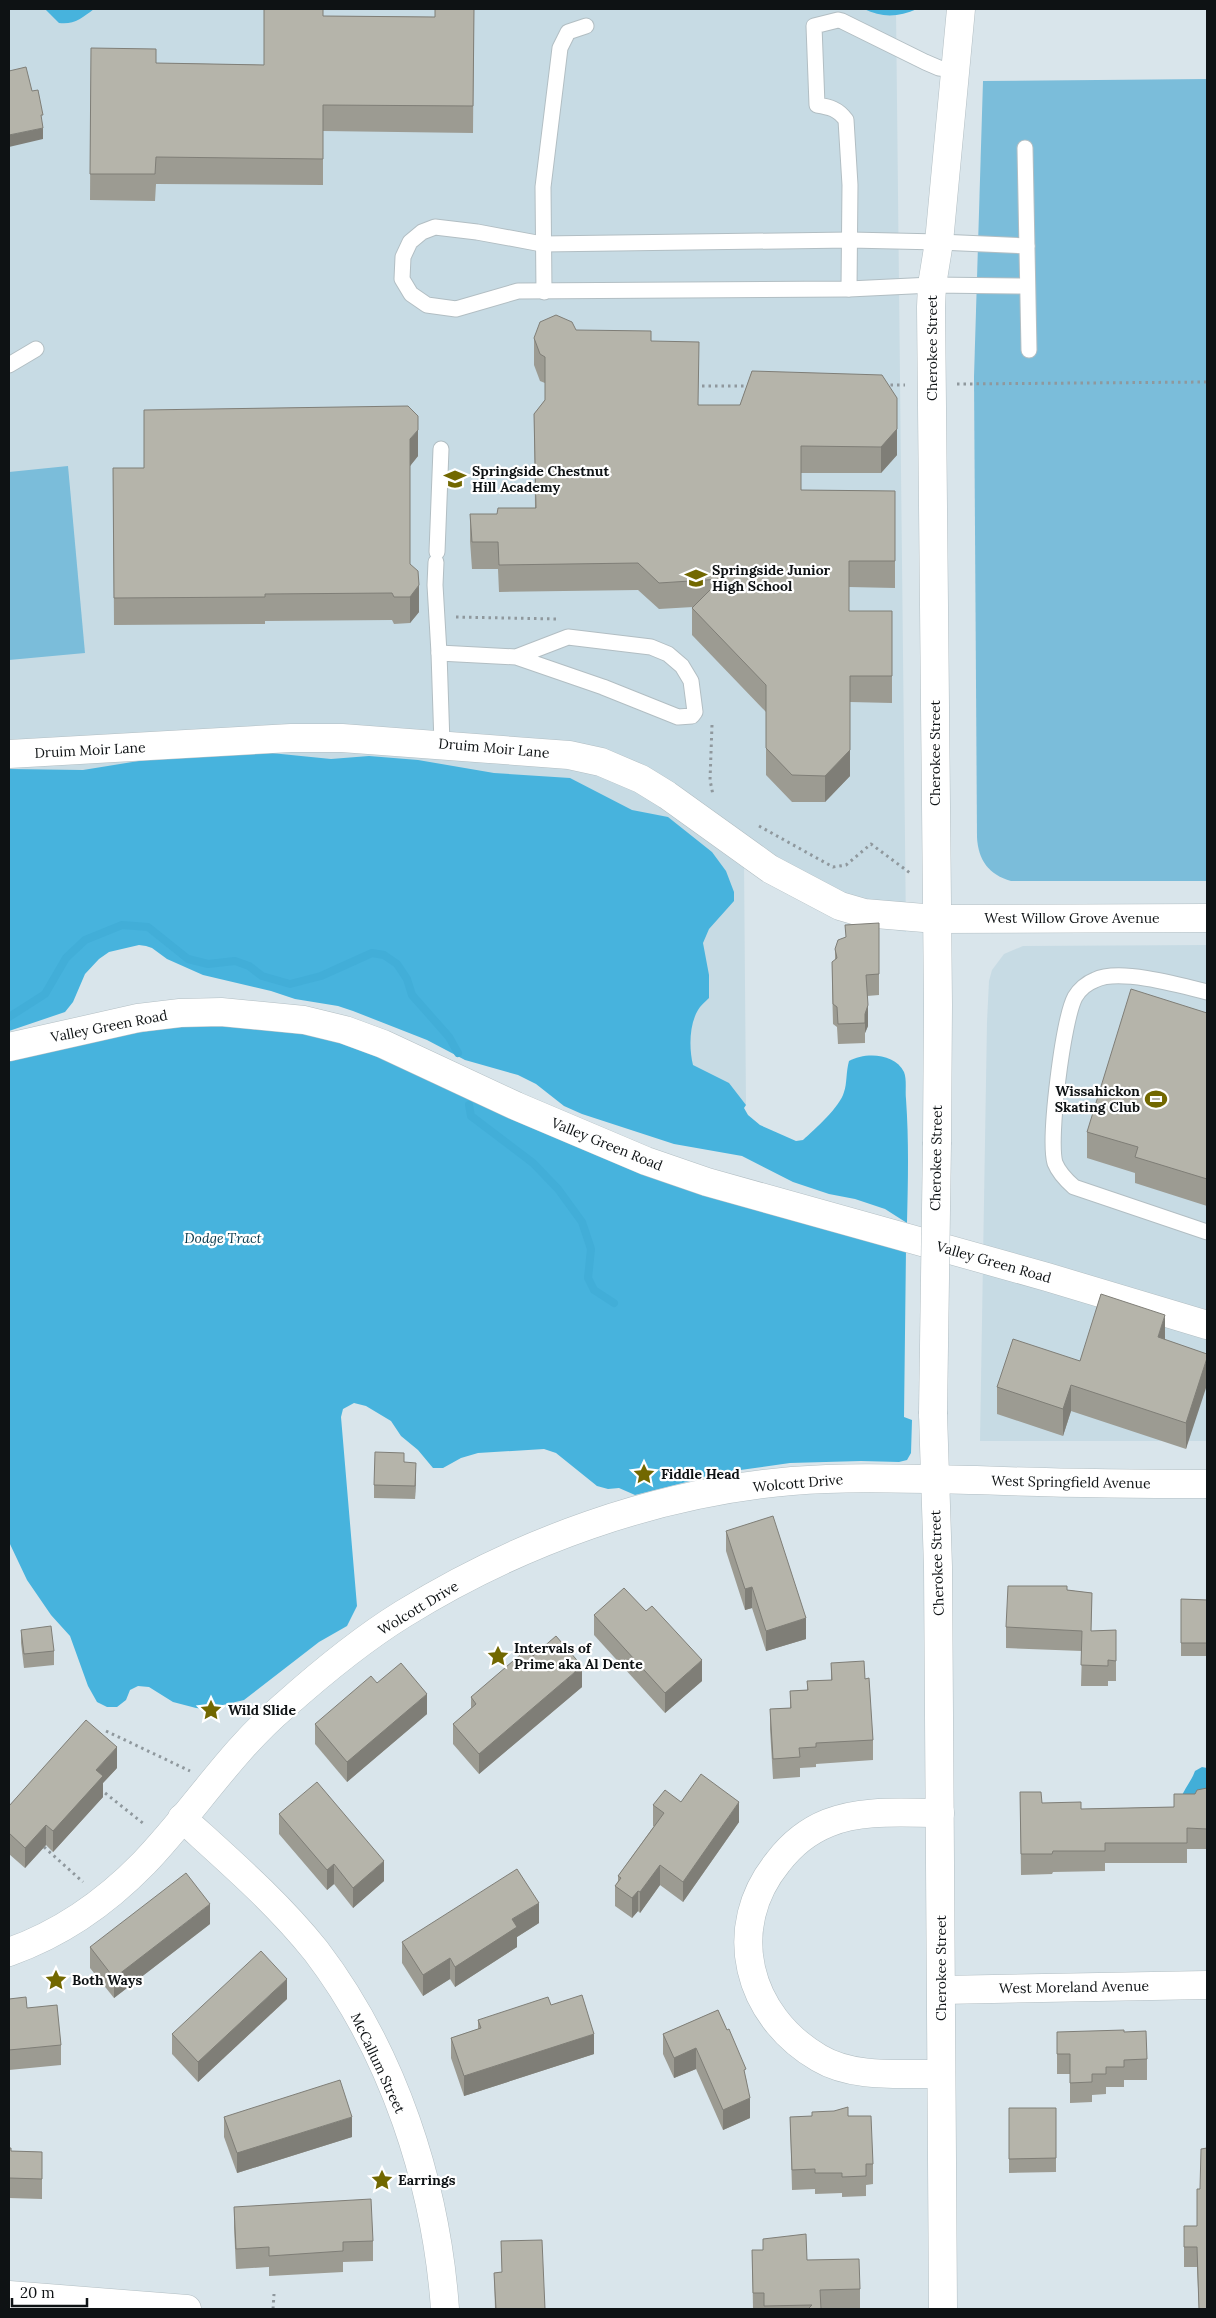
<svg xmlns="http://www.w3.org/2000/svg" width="1216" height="2318" viewBox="0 0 1216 2318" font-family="Lora,serif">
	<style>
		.built { fill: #c7dbe4 }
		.green { fill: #7bbdda }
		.forest { fill: #47b3dd }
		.water { fill: #42aed8 }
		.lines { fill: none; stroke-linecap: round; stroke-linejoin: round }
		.stream { stroke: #42aed8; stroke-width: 8 }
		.lane-casing { stroke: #b2bec3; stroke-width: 17 }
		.street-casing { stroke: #b2bec3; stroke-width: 29 }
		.path { stroke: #8f989d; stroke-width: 3; stroke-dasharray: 2.5 4; stroke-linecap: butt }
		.lane { stroke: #fff; stroke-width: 15 }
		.street { stroke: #fff; stroke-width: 28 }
		.street-bridge-casing { stroke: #b2bec3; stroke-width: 29; stroke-linecap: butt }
		.street-bridge { stroke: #fff; stroke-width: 28 }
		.wall { fill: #9c9b92 }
		.shaded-wall { fill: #7f7e77 }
		.building { fill: #b5b4aa; stroke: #7f7e77 }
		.labels { text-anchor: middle; stroke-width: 4.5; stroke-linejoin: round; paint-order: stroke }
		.street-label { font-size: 14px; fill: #0e1214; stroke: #fff }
		.poi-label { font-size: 14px; font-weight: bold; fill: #0e1214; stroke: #fff; text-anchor: start }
		.park-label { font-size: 14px; font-style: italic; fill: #07384a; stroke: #fff }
	</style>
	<rect width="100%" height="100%" fill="#d9e5eb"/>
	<!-- built -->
	<g class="built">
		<path d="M9,9H896L906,932L882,927L744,861L746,1105L456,909L9,912Z"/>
		<path d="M1207,945V1441H980L987,1022L989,981L992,970L1004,954L1023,946Z"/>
	</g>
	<!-- green -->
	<g class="green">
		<path d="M1207,79V881H1011C989,875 978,860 977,837L974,377L983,81Z"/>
		<path d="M68,466L85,653L9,660V472Z"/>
	</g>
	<!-- forest -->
	<g class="forest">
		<path d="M45,9H94C82,18 74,25 59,23Z"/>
		<path d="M864,9H917C899,17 882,18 864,9Z"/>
		<path d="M261,752L331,759L369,756L418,760L494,773L570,778L632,810L668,817L712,852L726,871L734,892V901L709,929L703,943L709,975V998C705,1002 700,1006 698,1010C689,1025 689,1049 693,1065L729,1083L746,1105L744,1108L748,1115L760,1125L796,1141L803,1140C815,1129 840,1107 844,1092C847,1084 846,1071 849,1061C865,1052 895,1053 904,1072C907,1079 905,1092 906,1099C909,1141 908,1181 907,1223L885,1209L855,1199L829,1194L793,1182L742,1156L674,1144L582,1114L564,1106L536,1084L518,1075L465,1060L427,1040L353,1011L338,1006L295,999L271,991L203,975L167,959L152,948L146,946L139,945L109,952L99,959L85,974L73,1002L65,1012L9,1031V769L83,770L151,759Z"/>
		<path d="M202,1024L298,1031L331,1038L906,1249L904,1417L912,1420L911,1453L907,1460L899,1462L861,1461L790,1463L726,1472L635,1495L619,1488L608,1489L597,1486L556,1453L544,1449L478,1453L461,1458L443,1468H433L418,1450L401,1436L391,1421L366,1406L354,1403L343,1409L341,1417L357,1606L347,1626L319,1642L244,1700L206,1709L196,1708L173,1702L149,1687L138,1686L130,1690L126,1700L117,1707H107L97,1702L88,1686L70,1636L51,1615L27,1580L9,1542V1060C73,1046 136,1030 202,1024Z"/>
	</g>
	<!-- water -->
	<path class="water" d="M1202,1767L1207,1768V1794L1180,1800C1184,1789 1191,1782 1195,1771Z"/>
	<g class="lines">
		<!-- stream -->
		<g class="stream">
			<path d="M9,1017L45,994L66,958L85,940L122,925L148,927L188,959L208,964L235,961L249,966L262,976L290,984L321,976L372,953L384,955L397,964L407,979L412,995L449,1037L458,1053"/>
			<path d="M469,1105L471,1116L533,1163L558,1189L582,1222L591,1249L588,1278L594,1290L614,1303"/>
		</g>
		<!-- lane casing -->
		<g class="lane-casing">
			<g id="lane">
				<path d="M1025,148L1029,350"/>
				<path d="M1027,246L939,242L850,240L542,244L477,232L435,227L422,232L410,242L403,257L402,279L411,294L427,305L456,309L518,291L849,289L932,285L1027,286"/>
				<path d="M849,289L850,185L846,120C838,109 830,107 817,105L814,26L838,20L842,21L925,62L939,68L956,70"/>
				<path d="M544,292L543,187L560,48L568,32L586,26"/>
				<path d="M9,365L36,349"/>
				<path d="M437,552L441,449"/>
				<path d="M436,562L435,585L439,653"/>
				<path d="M442,744L439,653L516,657L568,637L651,647L668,654L682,666L691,681L695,712L692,716L678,717L603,687L516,657"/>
				<path d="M1207,992C1180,985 1119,968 1095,980C1087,983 1079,990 1075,997C1063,1020 1048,1139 1055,1163C1059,1173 1066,1180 1074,1187L1207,1232"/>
			</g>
		</g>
		<!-- street casing -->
		<g class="street-casing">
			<g id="street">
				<path d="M9,754L291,738H342L569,755L601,762L641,779L667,795L770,869L840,906L864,913L936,919L1207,918"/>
				<path d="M9,1047L138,1018L180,1013L221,1012L304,1020L345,1030L383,1044L516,1106L646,1161L707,1182L1047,1277L1207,1325"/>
				<path d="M937,1142L938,1005L931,307L932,285L939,242L961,9"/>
				<path d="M933,1414L938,1567L943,2309"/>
				<path d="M940,1813C904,1813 862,1809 828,1823C808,1831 791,1845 778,1862C724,1928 747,2016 819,2058C854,2079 902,2073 941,2074"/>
				<path d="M182,1818C228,1860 277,1902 316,1951C393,2052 436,2183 445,2309"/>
				<path d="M9,1952C60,1934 106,1902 144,1863C193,1812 230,1752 284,1706C321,1673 361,1640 403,1614C519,1542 655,1493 792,1481C853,1476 915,1479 976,1480C1053,1483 1130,1484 1207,1484"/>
				<path d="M942,1990L1207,1985"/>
				<path d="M9,2295L187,2309"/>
			</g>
		</g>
		<!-- path -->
		<g class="path">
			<path d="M957,384L1207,382"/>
			<path d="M884,385H905"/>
			<path d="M702,386H750"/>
			<path d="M456,617L557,619"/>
			<path d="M712,725L710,780L713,795"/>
			<path d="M759,826L833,867L846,865L871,844L910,873"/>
			<path d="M106,1731L190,1771"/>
			<path d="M100,1789L144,1824"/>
			<path d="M44,1847L83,1882"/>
			<path d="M273,2309L274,2294"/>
		</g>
		<!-- lane -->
		<use href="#lane" class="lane"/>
		<!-- street -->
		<use href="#street" class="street"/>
		<!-- street-bridge casing -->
		<g class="street-bridge-casing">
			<path id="street-bridge" d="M933,1414L937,1142"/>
		</g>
		<!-- street-bridge -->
		<use href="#street-bridge" class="street-bridge"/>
	</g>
	<!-- wall -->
	<g class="wall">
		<path d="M474,9L473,133L323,131V185L156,184L155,201L90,200L91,48L156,63L264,65L323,16L435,17Z"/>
		<path d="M576,330L651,341L698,405H740L752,371L897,455L881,473H801V490L895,491V588L849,587V611H892V703L850,702V776L825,802H792L766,775V712L692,635V608L693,607L659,609L638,590L499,592L498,569H472L470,541V514H497L535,508L534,414L545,400V383L540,381L534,365V338Z"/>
		<path d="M418,456L410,466V564L419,612L410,623L394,624L392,620L265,621V624L114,625L113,468H144Z"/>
		<path d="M879,923V995L867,996L868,1026L865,1033V1043L838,1044L837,1027L833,1024L832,982V962L835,960V949Z"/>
		<path d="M1207,1013V1206L1135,1183V1173L1087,1158V1132Z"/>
		<path d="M1165,1340L1207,1354L1186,1449L1071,1411L1063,1436L997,1414V1387L1080,1361Z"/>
		<path d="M404,1462L416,1476L415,1499L374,1498V1485Z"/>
		<path d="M726,1531L806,1639L766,1651L752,1608L745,1610L726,1551Z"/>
		<path d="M1067,1590L1092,1593L1091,1631L1116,1630V1681H1108V1686H1081L1082,1651L1006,1648V1627Z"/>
		<path d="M1181,1599L1207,1600V1656H1181Z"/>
		<path d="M594,1615L702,1681L665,1713L594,1635Z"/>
		<path d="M21,1630L54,1651V1665L24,1668L21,1643Z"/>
		<path d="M533,1656L582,1687L479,1774L453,1744V1724L471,1709V1697Z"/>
		<path d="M831,1663L865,1679L873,1740V1760L816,1764V1767L800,1768V1777L773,1779L770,1729V1709L790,1708V1691L807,1690V1681L831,1680Z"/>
		<path d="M377,1683L427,1714L347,1782L315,1744V1724Z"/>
		<path d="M117,1768L103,1783V1797L53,1852L46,1845L25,1868L9,1854V1806Z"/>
		<path d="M1207,1788V1849H1187V1863H1105V1871L1053,1872L1052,1874L1021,1875L1020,1792L1042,1803L1081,1809L1174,1807L1195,1794Z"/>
		<path d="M681,1802L739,1822L683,1902L660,1885L640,1913L638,1911L632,1918L615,1906V1886L618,1881V1876L654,1826H653V1805Z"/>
		<path d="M279,1814L384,1881L353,1908L334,1884L327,1890L279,1834Z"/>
		<path d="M539,1923L517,1937V1947L455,1987L450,1979L423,1996L402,1963V1942Z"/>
		<path d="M210,1924L114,1998L90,1968V1947Z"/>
		<path d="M9,1999L27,2008L61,2045V2065L9,2070Z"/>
		<path d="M287,1999L198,2082L172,2054V2034Z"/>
		<path d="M551,2005L594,2054L464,2096L451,2058V2038L478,2029V2020Z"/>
		<path d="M718,2010L746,2078L750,2118L723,2130L696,2069L674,2078L663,2054V2034Z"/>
		<path d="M1057,2032H1124L1147,2059V2080H1124V2087H1106V2094L1092,2095V2102L1070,2103V2074H1057Z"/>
		<path d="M1009,2108H1056V2172L1009,2173Z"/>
		<path d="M848,2116L873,2164V2184L866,2185V2196L842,2197V2193L815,2194V2189L792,2190L790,2117Z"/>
		<path d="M224,2117L352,2137L237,2173L224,2137Z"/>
		<path d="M9,2148L11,2151L42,2152V2199L9,2198Z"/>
		<path d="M1200,2189L1207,2309H1199L1197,2267H1184V2226H1197Z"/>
		<path d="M234,2207L373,2241V2261L343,2262V2272L269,2276V2267L236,2269L234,2227Z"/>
		<path d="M501,2241L545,2309H495L494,2273L502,2272Z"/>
		<path d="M752,2250L807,2260L860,2289V2309H753Z"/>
	</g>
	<!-- shaded-wall -->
	<g class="shaded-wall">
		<path d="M43,128V139L9,147V135Z"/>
		<path d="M897,425V455L881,473V447Z"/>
		<path d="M418,430V456L410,466V439Z"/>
		<path d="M419,585V612L410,623V597Z"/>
		<path d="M850,750V776L825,802V776Z"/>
		<path d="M868,1005V1026L865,1033V1014Z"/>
		<path d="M1165,1315V1342L1158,1337Z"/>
		<path d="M1207,1358V1385L1186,1449V1423Z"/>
		<path d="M1071,1385V1411L1063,1436V1409Z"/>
		<path d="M416,1463V1476L415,1499V1486Z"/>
		<path d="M752,1587V1608L745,1610V1589Z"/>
		<path d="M806,1618V1639L766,1651V1631Z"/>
		<path d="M702,1660V1681L665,1713V1693Z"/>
		<path d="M582,1666V1687L479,1774V1754Z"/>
		<path d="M427,1694V1714L347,1782V1762Z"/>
		<path d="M117,1747V1768L103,1783V1797L53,1852V1831L96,1770Z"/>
		<path d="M739,1802V1822L683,1902V1882Z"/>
		<path d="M46,1825V1845L25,1868V1848Z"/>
		<path d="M384,1861V1881L353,1908V1888Z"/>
		<path d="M334,1864V1884L327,1890V1870Z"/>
		<path d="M660,1865V1885L640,1913V1892Z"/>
		<path d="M638,1891V1911L632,1918V1898Z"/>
		<path d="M539,1903V1923L517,1937V1947L455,1987V1967L512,1919Z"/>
		<path d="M210,1904V1924L114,1998V1978Z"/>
		<path d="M450,1958V1979L423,1996V1975Z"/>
		<path d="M287,1979V1999L198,2082V2062Z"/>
		<path d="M594,2034V2054L464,2096V2076Z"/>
		<path d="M696,2048V2069L674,2078V2058Z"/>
		<path d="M750,2098V2118L723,2130V2110Z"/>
		<path d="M352,2117V2137L237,2173V2153Z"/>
	</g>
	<!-- building -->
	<g class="building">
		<path d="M264,9H323V16L435,17V9H474L473,106L323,105V159L156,157L155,174H90L91,48L156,49V63L264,65Z"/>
		<path d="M26,67L32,91L38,90L43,115H41L43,128L9,135V71Z"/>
		<path d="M556,315L572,322L576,330L651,331V341L699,342L698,405H740L752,371L882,375L897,398V429L881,447L801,446V490L895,491V561H849V611H892V676H850V750L825,776L792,775L766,748V685L692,608L721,579L659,583L638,563L499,565L498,542H472L470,514H497L498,508H536L534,414L545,400V357L540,354L534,338L540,322Z"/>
		<path d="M408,406L418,416V430L410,439V564L418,571L419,585L410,597H394L392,593L265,594V597L114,598L113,468H144V410Z"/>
		<path d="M879,923V974L866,975L868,1005L865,1014V1023L838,1024L837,1007L833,1004L832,962L837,958L835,949L838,940L846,937L845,925Z"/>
		<path d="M1131,989L1207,1013V1179L1135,1157L1138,1147L1087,1132Z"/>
		<path d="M1101,1294L1165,1315L1158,1337L1207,1354V1358L1186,1423L1071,1385L1063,1409L997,1387L1013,1339L1080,1361Z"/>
		<path d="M375,1452L404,1453V1462L416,1463L415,1486L374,1485Z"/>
		<path d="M773,1516L806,1618L766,1631L752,1587L745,1589L726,1531Z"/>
		<path d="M1008,1586H1067V1590L1092,1593L1091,1631L1116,1630V1661L1108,1660V1666L1081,1665L1082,1631L1006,1627Z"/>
		<path d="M624,1588L646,1611L652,1606L702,1660L665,1693L594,1615Z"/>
		<path d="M1181,1599L1207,1600V1643H1181Z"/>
		<path d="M51,1626L54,1651L24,1654L21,1630Z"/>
		<path d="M556,1636L582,1666L479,1754L453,1724L476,1704L471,1697L527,1649L533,1656Z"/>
		<path d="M864,1661L865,1679L869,1678L873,1740L816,1743V1747L799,1748L800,1757L773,1759L770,1709L791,1708L790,1691L808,1690L807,1681L832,1680L831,1663Z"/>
		<path d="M401,1663L427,1694L347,1762L315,1724L371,1676L377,1683Z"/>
		<path d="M86,1720L117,1747L96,1770L103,1776L53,1831L46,1825L25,1848L9,1833V1806Z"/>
		<path d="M701,1774L739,1802L683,1882L660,1865L640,1892L638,1891L632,1898L615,1886L621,1878L618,1876L664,1813L653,1805L665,1790L681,1802Z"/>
		<path d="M317,1782L384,1861L353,1888L334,1864L327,1870L279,1814Z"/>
		<path d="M1207,1788V1829L1187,1828V1843H1105V1851H1053L1052,1854H1021L1020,1792H1041L1042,1803L1081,1802V1809L1174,1807V1794H1195L1197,1790Z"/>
		<path d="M517,1869L539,1903L512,1919L517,1927L455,1967L450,1958L423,1975L402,1942Z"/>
		<path d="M186,1873L210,1904L114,1978L90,1947Z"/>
		<path d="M261,1951L287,1979L198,2062L172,2034Z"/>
		<path d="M582,1995L594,2034L464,2076L451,2038L481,2028L478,2020L548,1997L551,2005Z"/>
		<path d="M26,1997L27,2008L57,2005L61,2045L9,2050V1999Z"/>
		<path d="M718,2010L727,2030L729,2029L746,2069L744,2070L750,2098L723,2110L696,2048L674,2058L663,2034Z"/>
		<path d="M1124,2030V2032L1146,2031L1147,2059L1124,2060V2067H1106V2074H1092V2082L1070,2083V2054H1057V2032Z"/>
		<path d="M340,2080L352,2117L237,2153L224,2117Z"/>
		<path d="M848,2107V2116H871L873,2164H866V2176L842,2177V2173H815V2169L792,2170L790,2117L812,2116V2112L834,2111Z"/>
		<path d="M1009,2108H1056V2158L1009,2159Z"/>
		<path d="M9,2148H11V2151L42,2152V2179L9,2178Z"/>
		<path d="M1207,2148V2309H1199L1197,2247H1184V2226H1197V2189H1200L1201,2149Z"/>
		<path d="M371,2199L373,2241L343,2242V2251L269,2256V2247L236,2249L234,2207Z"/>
		<path d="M806,2234L807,2260L859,2259L860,2289L820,2290L821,2309H808L812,2305L764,2306V2293H753L752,2250H763V2239Z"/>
		<path d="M542,2240L545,2309H496L494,2273L502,2272L501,2241Z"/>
	</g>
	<!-- icons -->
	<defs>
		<g id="school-bare" transform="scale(1.725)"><path d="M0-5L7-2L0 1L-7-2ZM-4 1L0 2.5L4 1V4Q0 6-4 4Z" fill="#726800" stroke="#fff" stroke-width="2.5" paint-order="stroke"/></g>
		<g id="stadium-bare" transform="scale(1.725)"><path d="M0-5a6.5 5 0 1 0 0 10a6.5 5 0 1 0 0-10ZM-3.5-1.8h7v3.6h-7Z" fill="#726800" stroke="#fff" stroke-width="2.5" paint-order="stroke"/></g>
		<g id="sight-bare" transform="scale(1.725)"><path d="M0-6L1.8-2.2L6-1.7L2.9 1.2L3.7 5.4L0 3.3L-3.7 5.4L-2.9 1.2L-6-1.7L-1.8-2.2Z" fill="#726800" stroke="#fff" stroke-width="2.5" paint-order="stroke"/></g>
	</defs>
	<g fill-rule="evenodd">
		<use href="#school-bare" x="455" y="479"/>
		<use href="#school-bare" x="696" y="578"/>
		<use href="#stadium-bare" x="1156" y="1099"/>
		<use href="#sight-bare" x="644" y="1474"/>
		<use href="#sight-bare" x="498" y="1656"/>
		<use href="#sight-bare" x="211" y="1710"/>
		<use href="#sight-bare" x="56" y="1980"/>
		<use href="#sight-bare" x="382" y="2180"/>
	</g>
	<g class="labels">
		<!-- street labels -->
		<g class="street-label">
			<text transform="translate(932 348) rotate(-90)" y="5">Cherokee Street</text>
			<text transform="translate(494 748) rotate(5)" y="5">Druim Moir Lane</text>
			<text transform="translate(90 750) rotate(-3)" y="5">Druim Moir Lane</text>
			<text transform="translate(935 753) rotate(-90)" y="5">Cherokee Street</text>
			<text x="1072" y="923">West Willow Grove Avenue</text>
			<text transform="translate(109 1026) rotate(-11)" y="5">Valley Green Road</text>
			<text transform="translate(607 1144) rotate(22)" y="5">Valley Green Road</text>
			<text transform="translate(936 1158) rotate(-89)" y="5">Cherokee Street</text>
			<text transform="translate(994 1262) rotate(16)" y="5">Valley Green Road</text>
			<text transform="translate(1071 1482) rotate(1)" y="5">West Springfield Avenue</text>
			<text transform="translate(798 1483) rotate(-5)" y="5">Wolcott Drive</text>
			<text transform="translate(937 1563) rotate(-92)" y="5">Cherokee Street</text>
			<text transform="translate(418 1608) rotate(-31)" y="5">Wolcott Drive</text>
			<text transform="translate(941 1968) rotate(-90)" y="5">Cherokee Street</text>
			<text transform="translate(1074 1987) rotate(-1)" y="5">West Moreland Avenue</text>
			<text transform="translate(378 2063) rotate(65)" y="5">McCallum Street</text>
		</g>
		<!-- poi labels -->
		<g class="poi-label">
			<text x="472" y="476">Springside Chestnut<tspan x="472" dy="16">Hill Academy</tspan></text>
			<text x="712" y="575">Springside Junior<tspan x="712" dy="16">High School</tspan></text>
			<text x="1140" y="1096" text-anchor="end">Wissahickon<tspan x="1140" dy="16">Skating Club</tspan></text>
			<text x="661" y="1479">Fiddle Head</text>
			<text x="514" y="1653">Intervals of<tspan x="514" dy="16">Prime aka Al Dente</tspan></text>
			<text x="228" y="1715">Wild Slide</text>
			<text x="72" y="1985">Both Ways</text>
			<text x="398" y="2185">Earrings</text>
		</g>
		<!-- park labels -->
		<g class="park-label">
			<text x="223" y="1243">Dodge Tract</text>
		</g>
	</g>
	<!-- border -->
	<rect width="1216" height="2318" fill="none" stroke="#0e1214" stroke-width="20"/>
	<!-- scale -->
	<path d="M12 2298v8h75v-8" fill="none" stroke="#0e1214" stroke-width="2.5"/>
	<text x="20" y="2298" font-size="15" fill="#0e1214" stroke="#ffffff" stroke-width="4" paint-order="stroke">20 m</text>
</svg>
